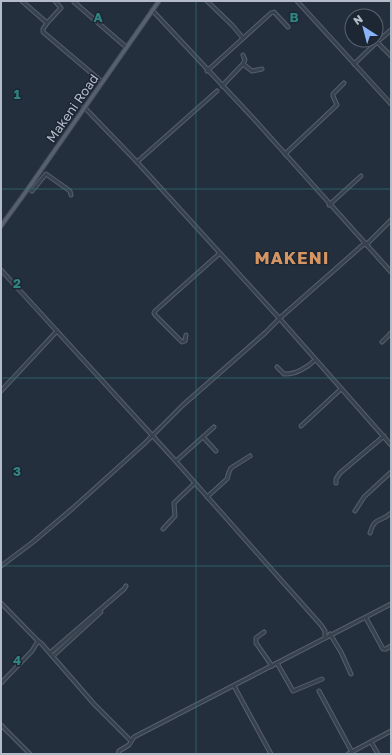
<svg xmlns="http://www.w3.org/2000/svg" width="392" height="755" viewBox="0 0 392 755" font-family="'Golos Text',sans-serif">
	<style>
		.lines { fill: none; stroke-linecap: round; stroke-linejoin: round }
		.minor-casing { stroke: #565f6c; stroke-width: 5 }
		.major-casing { stroke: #414a57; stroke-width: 5.5 }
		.minor { stroke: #38414e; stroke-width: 3 }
		.major { stroke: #56606e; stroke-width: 3.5 }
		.grid { fill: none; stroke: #308480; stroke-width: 1; stroke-opacity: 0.55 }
		.labels { text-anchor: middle; stroke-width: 3; stroke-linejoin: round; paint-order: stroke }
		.street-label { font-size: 13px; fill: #b4bcc9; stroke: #1d2633 }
		.district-label { font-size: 17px; font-weight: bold; letter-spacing: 1px; fill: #d59563; stroke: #1d2633 }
		.grid-label { font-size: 13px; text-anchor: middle; font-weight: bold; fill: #308480; stroke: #1d2633; stroke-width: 3; stroke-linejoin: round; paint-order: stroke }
	</style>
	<rect width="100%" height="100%" fill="#242f3e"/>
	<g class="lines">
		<!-- minor casing -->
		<g class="minor-casing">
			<g id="minor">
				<path d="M22,1L47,23L43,29V32L102,82"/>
				<path d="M207,1L232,25L243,38"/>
				<path d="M297,1L391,104"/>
				<path d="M74,2L126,47"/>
				<path d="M152,10L253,118L391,272"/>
				<path d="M47,23L61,8L55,1"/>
				<path d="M391,30L377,42L391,56"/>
				<path d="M243,64L252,71L262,69"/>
				<path d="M354,64L377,42"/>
				<path d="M207,71L271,13L274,12L288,27"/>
				<path d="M222,86L243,64L245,60L243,55"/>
				<path d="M84,107L137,162L280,319L391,445"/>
				<path d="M285,154L337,105L333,96V94L344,83"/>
				<path d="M137,162L217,91"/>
				<path d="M29,188L32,191L46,174L70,191L71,195"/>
				<path d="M329,205L361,176"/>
				<path d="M366,245L391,220"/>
				<path d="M1,270L172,457L321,625L325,631V637"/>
				<path d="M186,335L185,341L182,342L156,316L154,313L155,311L219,254"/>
				<path d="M382,342L391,333"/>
				<path d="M277,367L284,374C295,375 308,367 315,360"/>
				<path d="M1,391L57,331"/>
				<path d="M301,426L341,389"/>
				<path d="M203,437L216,451"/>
				<path d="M176,461L214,427"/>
				<path d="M336,483V479L340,473L384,436"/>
				<path d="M207,497L227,479L229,472L231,468L250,456"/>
				<path d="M355,511L364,497L391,472"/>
				<path d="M163,529L175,516L174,503L176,501L195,483"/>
				<path d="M370,533C375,516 380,523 391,513"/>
				<path d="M1,566L33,542L73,508L144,444L183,405L265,333L281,317L365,243"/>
				<path d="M1,603L38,641L32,651L1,683"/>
				<path d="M366,618L383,649H386L391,646"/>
				<path d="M264,632L256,638V643L272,666"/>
				<path d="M330,634L341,652L351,674"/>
				<path d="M38,641L41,643L94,704L131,741"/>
				<path d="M50,653L124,589L126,586"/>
				<path d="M53,656L101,612"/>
				<path d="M277,663L293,691L322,679"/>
				<path d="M234,686L271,754"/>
				<path d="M319,691L352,752"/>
				<path d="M1,725L30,754"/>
				<path d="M371,742L378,754"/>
				<path d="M118,754L119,751L129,745L134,737L391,604"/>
				<path d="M348,754L391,731"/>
			</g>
		</g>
		<!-- major casing -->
		<g class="major-casing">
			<path id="major" d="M1,226L25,193L159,1"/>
		</g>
		<!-- minor -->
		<use href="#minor" class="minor"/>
		<!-- major -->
		<use href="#major" class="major"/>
	</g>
	<!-- grid -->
	<path class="grid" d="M196,1V754M1,189H391M1,378H391M1,566H391"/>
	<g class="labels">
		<!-- street labels -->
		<g class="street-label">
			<text transform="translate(72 108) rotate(-55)" y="5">Makeni Road</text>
		</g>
		<!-- district labels -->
		<g class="district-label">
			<text x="292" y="264">MAKENI</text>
		</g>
	</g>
	<g class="grid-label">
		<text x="98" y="22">A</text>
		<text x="294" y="22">B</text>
		<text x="17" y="99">1</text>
		<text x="17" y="288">2</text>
		<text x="17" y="476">3</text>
		<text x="17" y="665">4</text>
	</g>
	<!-- border -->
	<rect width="392" height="755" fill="none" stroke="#b4bcc9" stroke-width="4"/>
	<!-- north arrow -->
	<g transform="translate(364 28) rotate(324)"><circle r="19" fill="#1d2633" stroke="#59626f"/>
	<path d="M0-3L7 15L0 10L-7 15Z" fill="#8ab4f8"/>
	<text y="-6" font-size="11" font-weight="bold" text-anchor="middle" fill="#b4bcc9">N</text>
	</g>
</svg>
